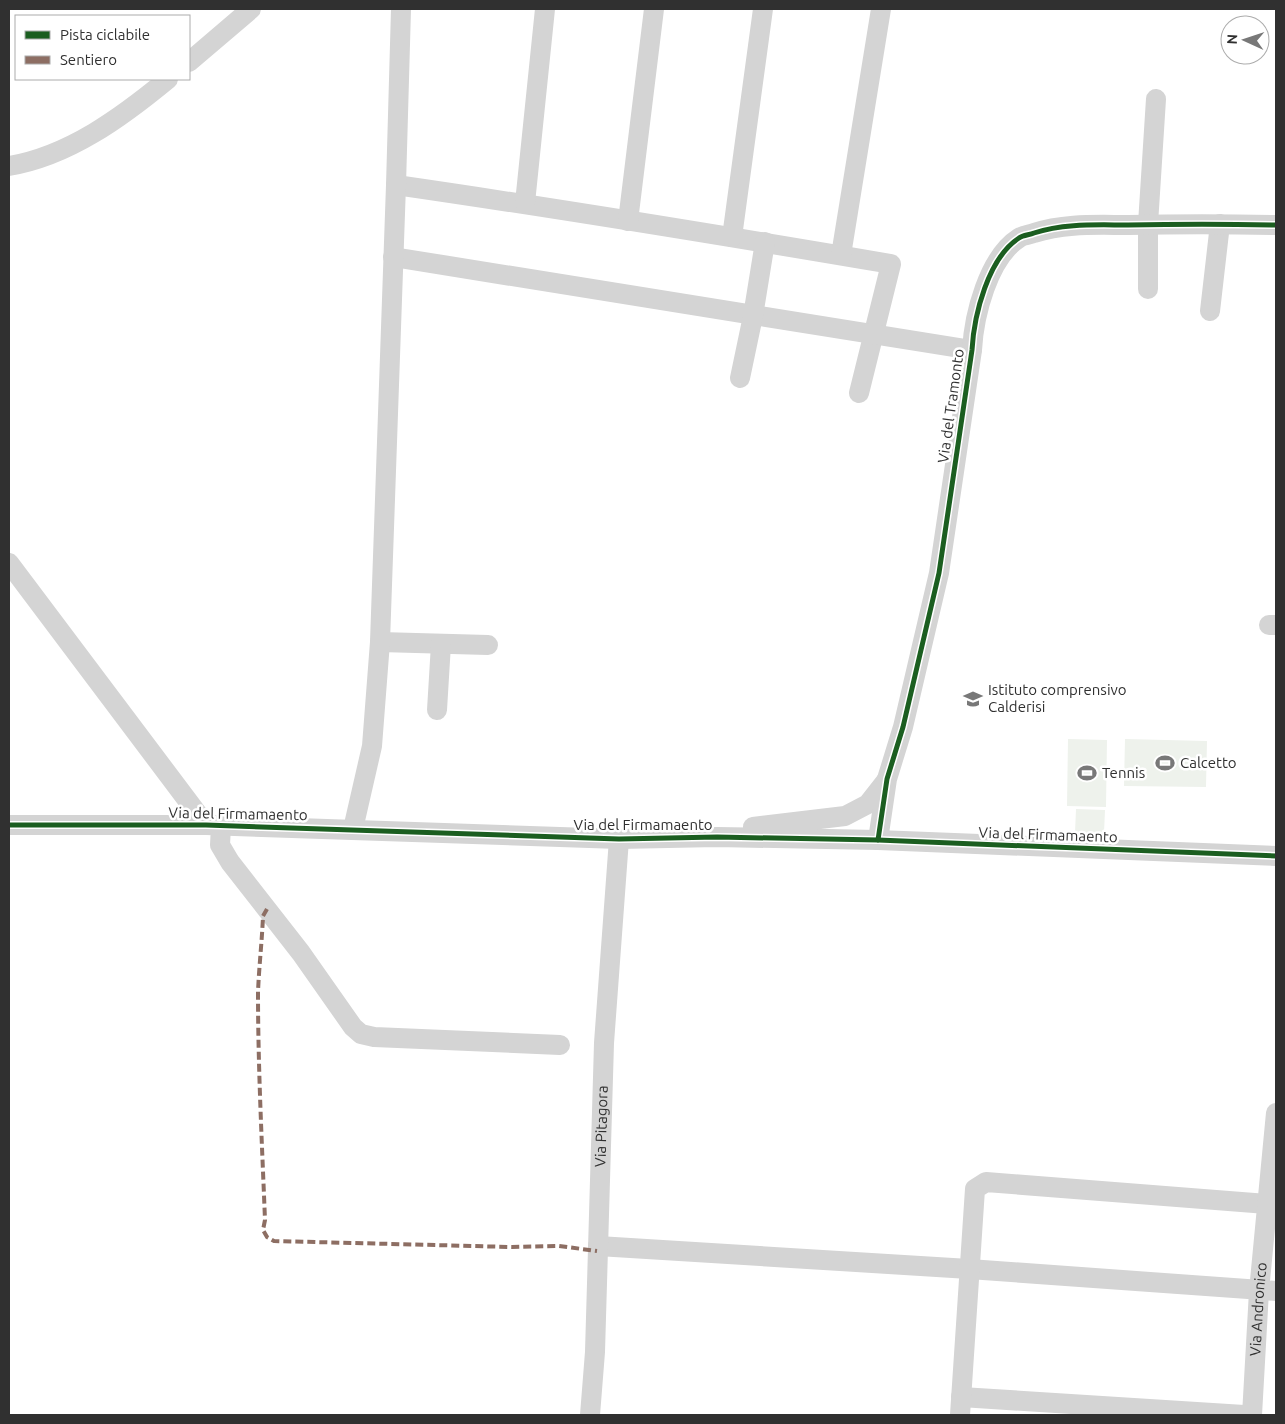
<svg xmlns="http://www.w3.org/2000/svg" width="1285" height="1424" viewBox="0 0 1285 1424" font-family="Ubuntu,sans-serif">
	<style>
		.pitch { fill: #eef2ec }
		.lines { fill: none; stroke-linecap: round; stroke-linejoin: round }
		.minor { stroke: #d4d4d4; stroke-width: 20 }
		.quiet { stroke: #8d6e63; stroke-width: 4; stroke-dasharray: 8 4; stroke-linecap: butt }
		.cycleway-casing { stroke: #fff; stroke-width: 8 }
		.cycleway { stroke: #1b5e20; stroke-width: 5 }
		.labels { text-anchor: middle; stroke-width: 5; stroke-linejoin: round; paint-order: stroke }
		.street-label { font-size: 15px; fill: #303030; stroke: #fff }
		.poi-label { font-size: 15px; fill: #303030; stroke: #fff; text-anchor: start }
	</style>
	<rect width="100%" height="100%" fill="#fff"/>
	<!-- pitch -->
	<g class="pitch">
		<path d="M1068,739L1107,740L1106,807L1067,806Z"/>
		<path d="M1125,739L1207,741L1206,787L1124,786Z"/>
		<path d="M1076,809L1105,810L1104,833H1075Z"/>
	</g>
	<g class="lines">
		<!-- minor -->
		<g class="minor">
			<path d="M189,62L251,9"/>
			<path d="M9,166C69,156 122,117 168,79"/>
			<path d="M396,185C562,209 726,236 891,264L859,393"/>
			<path d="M525,203L545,9"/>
			<path d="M628,221L654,9"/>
			<path d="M732,237L763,9"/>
			<path d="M841,255L881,9"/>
			<path d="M393,257L972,350"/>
			<path d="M1148,289V224L1156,99"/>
			<path d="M1210,311L1220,224"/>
			<path d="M740,378L753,316L765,242"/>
			<path d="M9,563L206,825"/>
			<path d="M1269,625H1276"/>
			<path d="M380,642L488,645"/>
			<path d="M437,710L441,644"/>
			<path d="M9,825H206L619,839L717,837L878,840L1276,856"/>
			<path d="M221,826L220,845L230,862L301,953L353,1027L361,1034L374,1037L560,1045"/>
			<path d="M753,827L845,816L868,804L886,781"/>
			<path d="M353,829L372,746L380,642L396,185L401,9"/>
			<path d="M878,840L887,779L903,727L939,573L972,350C974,315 988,258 1019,238C1023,235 1029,235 1034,233C1064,223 1096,225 1128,225C1177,224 1227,224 1276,225"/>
			<path d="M598,1246L969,1269L1276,1291"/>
			<path d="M961,1397L1244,1415"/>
			<path id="s1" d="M590,1415L595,1352L604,1043L619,839"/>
			<path d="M960,1415L975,1189L986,1182L1267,1204"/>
			<path id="s2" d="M1252,1415L1259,1291L1276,1113"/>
		</g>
		<!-- quiet -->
		<path class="quiet" d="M267,909L263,916C262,941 259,967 258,992C258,1068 262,1144 265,1220L263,1230L267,1237L274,1241L512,1247L559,1246L597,1251"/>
		<!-- cycleway casing -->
		<g class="cycleway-casing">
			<g id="cycleway">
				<path d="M9,825H206L619,839L717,837L878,840L1276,856"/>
				<path d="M878,840L887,779L903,727L939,573L972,350C974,315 988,258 1019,238C1023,235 1029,235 1034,233C1064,223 1096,225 1128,225C1177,224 1227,224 1276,225"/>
			</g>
		</g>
		<!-- cycleway -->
		<use href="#cycleway" class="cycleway"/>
	</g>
	<!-- icons -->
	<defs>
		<g id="school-bare" transform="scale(1.5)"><path d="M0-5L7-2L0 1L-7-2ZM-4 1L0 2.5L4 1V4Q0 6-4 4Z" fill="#787878" stroke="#fff" stroke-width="2.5" paint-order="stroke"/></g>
		<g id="stadium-bare" transform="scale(1.5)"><path d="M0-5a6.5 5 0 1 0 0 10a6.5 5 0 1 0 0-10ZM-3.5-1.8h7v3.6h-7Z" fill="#787878" stroke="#fff" stroke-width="2.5" paint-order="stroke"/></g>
	</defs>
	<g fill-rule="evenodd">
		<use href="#school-bare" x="973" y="699"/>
		<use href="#stadium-bare" x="1165" y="763"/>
		<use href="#stadium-bare" x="1087" y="773"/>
	</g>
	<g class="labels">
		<!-- street labels -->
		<g class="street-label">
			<text transform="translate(951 406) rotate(-82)" y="5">Via del Tramonto</text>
			<text transform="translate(238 814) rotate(1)" y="5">Via del Firmamaento</text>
			<text x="643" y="830">Via del Firmamaento</text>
			<text transform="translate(1048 835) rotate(2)" y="5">Via del Firmamaento</text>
			<text dy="5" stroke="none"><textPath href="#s1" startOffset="289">Via Pitagora</textPath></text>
			<text dy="5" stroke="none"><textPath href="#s2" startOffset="106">Via Andronico</textPath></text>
		</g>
		<!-- poi labels -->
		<g class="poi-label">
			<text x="988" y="695">Istituto comprensivo<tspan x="988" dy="17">Calderisi</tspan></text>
			<text x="1180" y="768">Calcetto</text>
			<text x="1102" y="778">Tennis</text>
		</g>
	</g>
	<!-- border -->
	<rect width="1285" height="1424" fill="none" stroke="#303030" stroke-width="20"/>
	<!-- legend -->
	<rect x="15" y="15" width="175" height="65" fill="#ffffff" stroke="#acacac"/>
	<rect x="25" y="31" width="25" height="8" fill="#1b5e20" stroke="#acacac"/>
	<text x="60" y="40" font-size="15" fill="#303030">Pista ciclabile</text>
	<rect x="25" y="56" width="25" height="8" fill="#8d6e63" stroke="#acacac"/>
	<text x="60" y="65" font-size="15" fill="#303030">Sentiero</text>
	<!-- north arrow -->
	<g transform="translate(1245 40) rotate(273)"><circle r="24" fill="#ffffff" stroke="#acacac"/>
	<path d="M0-4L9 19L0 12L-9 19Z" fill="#787878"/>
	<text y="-8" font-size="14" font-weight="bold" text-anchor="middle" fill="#303030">N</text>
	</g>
</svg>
